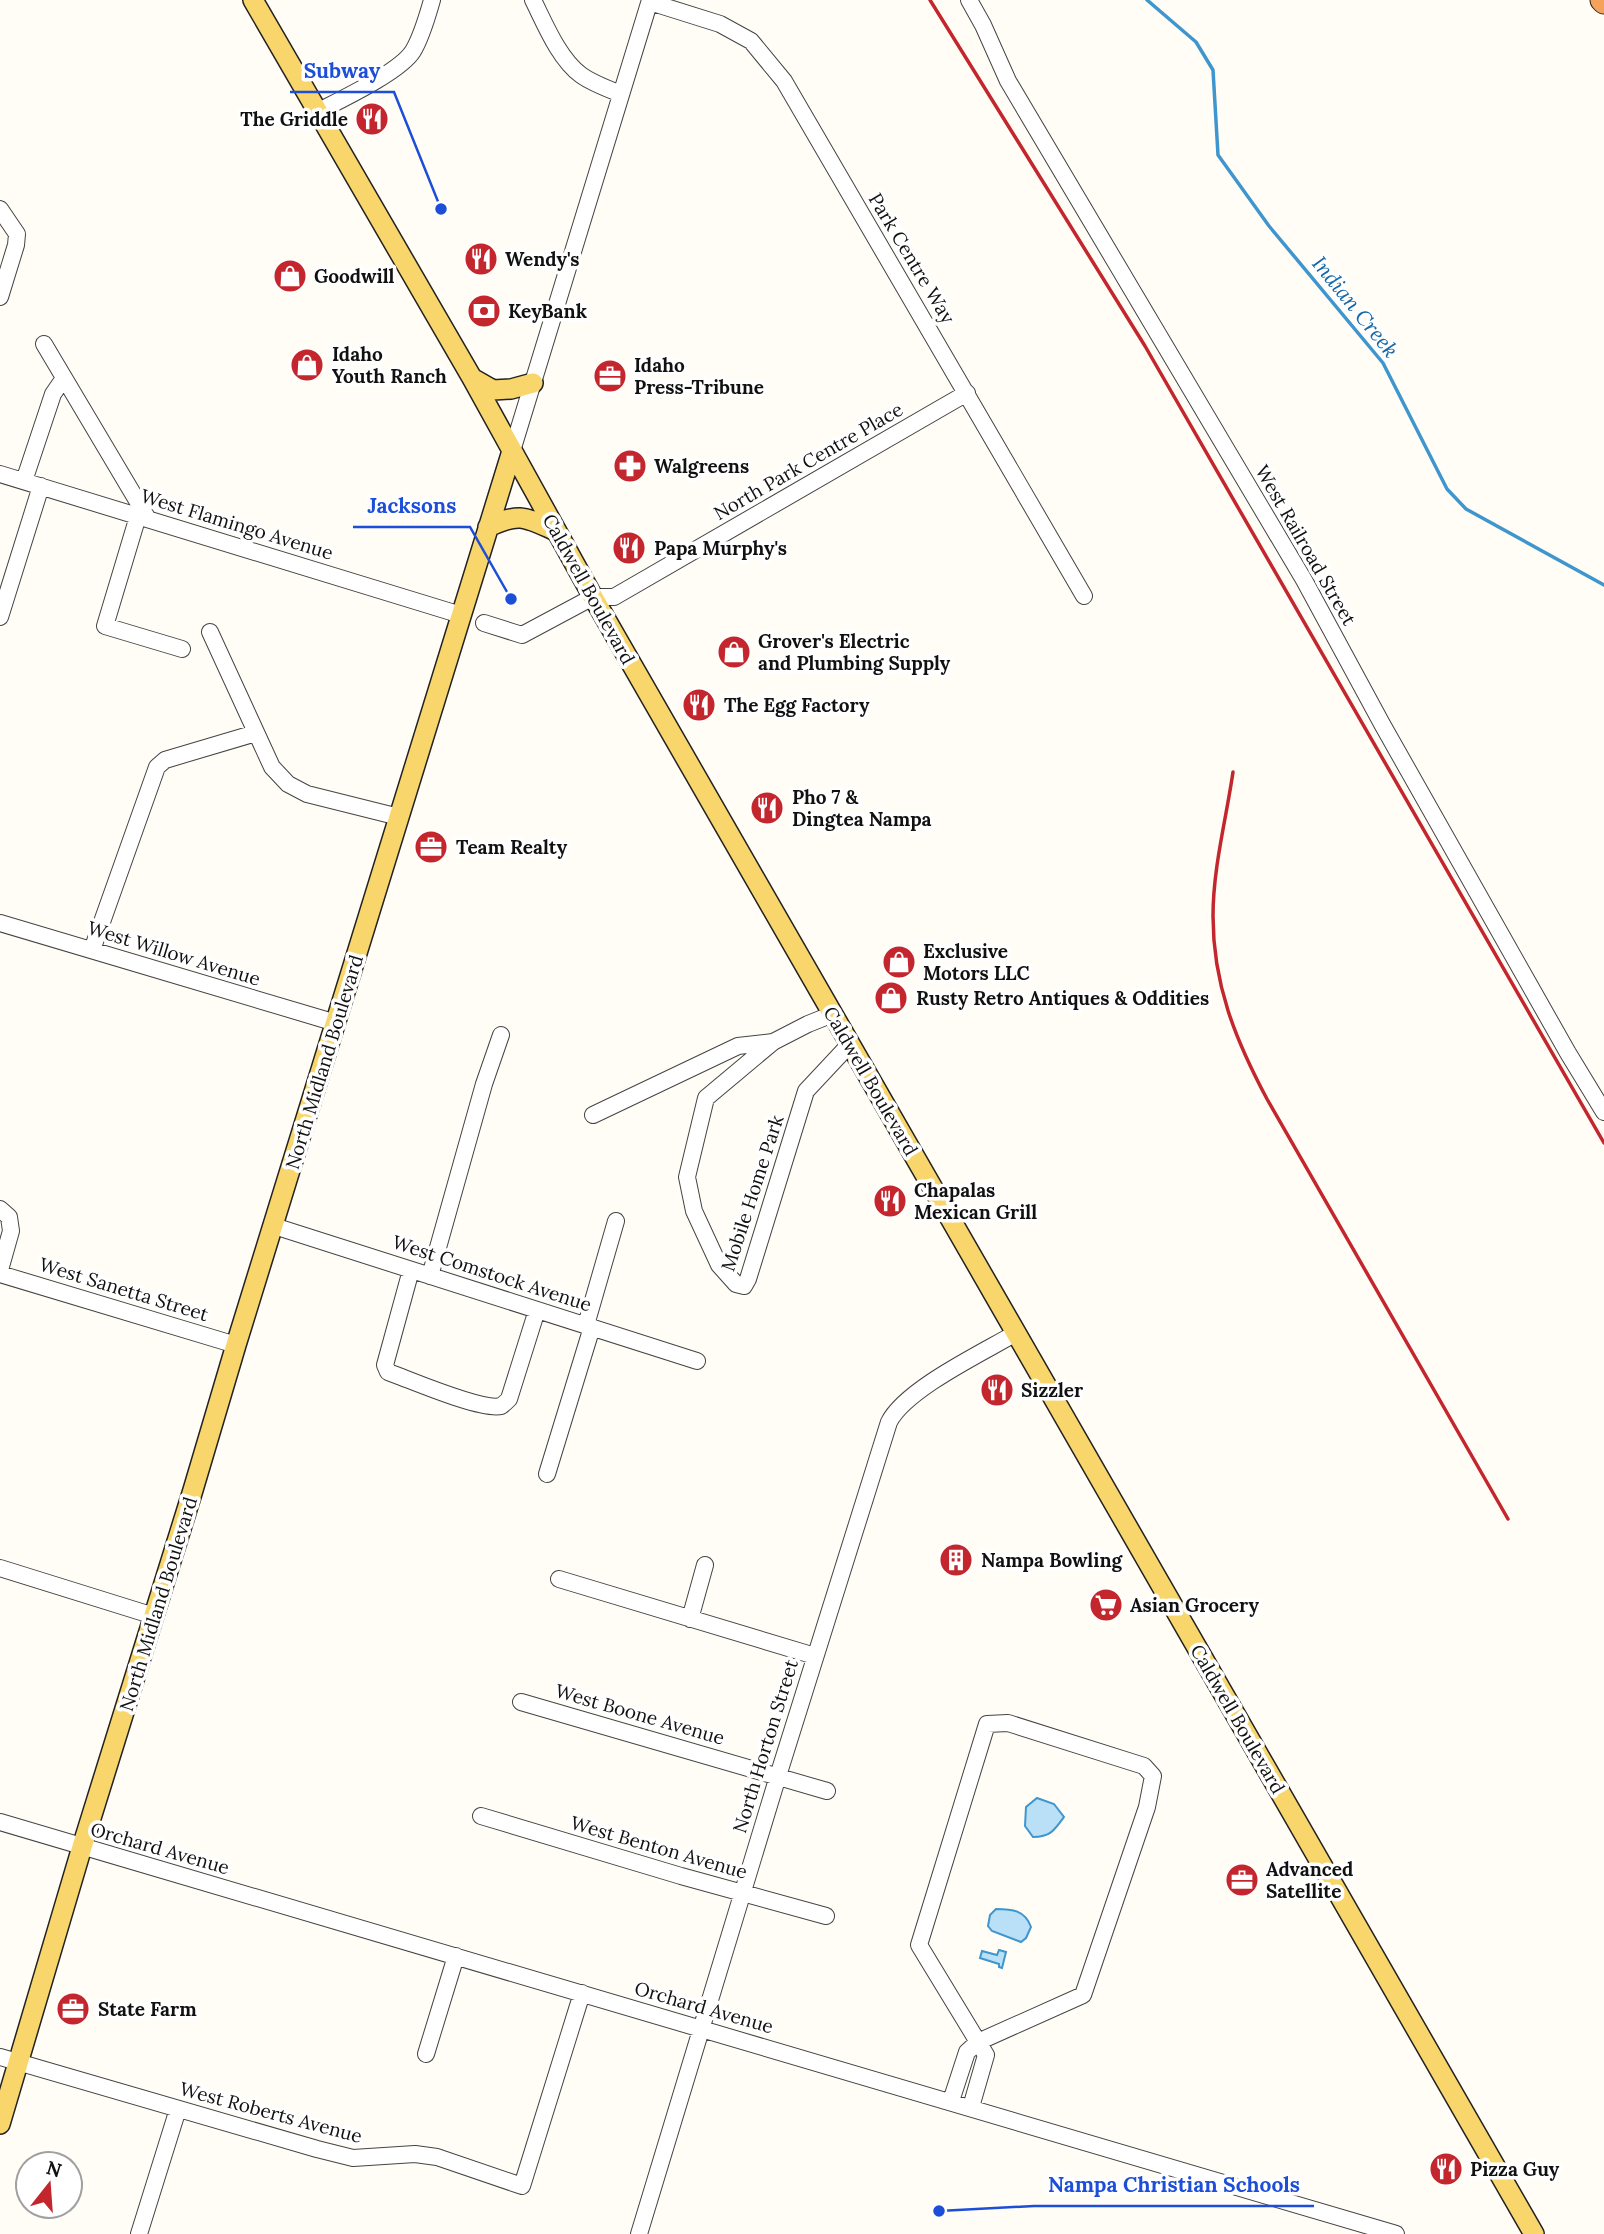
<svg xmlns="http://www.w3.org/2000/svg" width="1604" height="2234" viewBox="0 0 1604 2234" font-family="Lora,serif">
<style>
.water{fill:#b9e0f7;stroke:#3f96cf;stroke-width:2}
.lines{fill:none;stroke-linecap:round;stroke-linejoin:round}
.stream{stroke:#3f96cf;stroke-width:3.5}
.minor-casing{stroke:#444;stroke-width:18}
.major-casing{stroke:#222;stroke-width:22}
.highway-casing{stroke:#222;stroke-width:25}
.minor{stroke:#fff;stroke-width:16}
.major{stroke:#f9d66b;stroke-width:19}
.highway{stroke:#f5a25d;stroke-width:23}
.rail{stroke:#c4262e;stroke-width:3.5}
.labels{text-anchor:middle;stroke-width:7;stroke-linejoin:round;paint-order:stroke}
.poi-label{font-size:19px;font-weight:bold;fill:#111;stroke:#fff;text-anchor:start}
.street-label{font-size:19px;fill:#111;stroke:#fff}
.water-label{font-size:21px;font-style:italic;fill:#1768a6;stroke:#fff}
.leader{fill:none;stroke:#1d4ed8;stroke-width:2.5}
.callout-dot{fill:#1d4ed8;stroke:#fff;stroke-width:2.5}
.callout-label{font-size:21px;text-anchor:middle;font-weight:bold;fill:#1d4ed8;stroke:#fff;stroke-width:7;stroke-linejoin:round;paint-order:stroke}
</style>
<rect width="100%" height="100%" fill="#fffdf5"/>
<!-- water -->
<path class="water" d="M1037,1798L1054,1804L1064,1817C1054,1831 1050,1837 1033,1837L1025,1826L1026,1807Z
M996,1909C1012,1909 1025,1910 1031,1927L1026,1938L1021,1942L992,1931L988,1926L990,1915Z
M999,1950L1006,1952L1002,1968L999,1967V1964L980,1958L982,1951L997,1955Z"/>
<g class="lines">
<!-- stream -->
<path class="stream" d="M1147,0L1196,42L1213,70L1218,155L1269,226L1383,363L1447,489L1466,509L1604,585"/>
<defs>
<path id="minor" d="M533,0C545,24 559,59 581,75C592,83 608,89 621,94
M969,0L983,25L1008,81L1304,580L1382,724L1568,1053L1604,1112
M650,2L720,24L751,41L784,81L1084,596
M317,112C340,100 400,72 413,51C422,36 427,17 432,0
M0,209L17,234L16,245L0,297
M44,344L148,519
M512,451L650,0
M0,474L461,615
M24,481L53,394L64,378
M138,516L105,626L182,649
M0,617L41,486
M484,623L522,635L593,597H614L967,393
M210,632L272,767L288,784L307,794L399,817
M0,923L336,1023
M92,950L157,767L165,760L256,733
M773,1042L706,1098L687,1177L694,1211L719,1265L736,1284L744,1286L748,1279L806,1091L850,1044
M593,1115L738,1046L773,1042L808,1024L833,1014
M0,1209L9,1217L11,1231L0,1270
M274,1226L697,1361
M411,1270L385,1365L388,1372L396,1375C415,1382 483,1411 501,1406C504,1404 506,1402 509,1399L537,1310
M0,1274L236,1345
M430,1276L484,1084L501,1035
M586,1325L616,1221
M547,1474L592,1327
M0,1568L154,1616
M559,1579L815,1656
M690,1619L705,1565
M521,1702L827,1791
M1008,1723L1144,1766L1153,1776L1147,1807L1083,1995L978,2042L919,1945L987,1724Z
M481,1816L681,1876L826,1916
M0,1822L1396,2234
M426,2054L456,1956
M0,2057L317,2149L353,2158L415,2154L437,2157L522,2186L582,1993
M951,2101L967,2052L978,2042L986,2055L971,2107
M139,2234L178,2109
M639,2234L778,1776L889,1422C906,1389 982,1353 1016,1333"/>
<path id="major" d="M253,0L472,378L593,597L1534,2234
M472,378L493,390L511,389L533,383
M488,527C520,512 525,517 556,531
M0,2124L82,1847L193,1490L236,1345L512,451"/>
<path id="highway" d="M1602,0L1604,2"/>
</defs>
<!-- minor casing -->
<use href="#minor" class="minor-casing"/>
<!-- major casing -->
<use href="#major" class="major-casing"/>
<!-- highway casing -->
<use href="#highway" class="highway-casing"/>
<!-- minor -->
<use href="#minor" class="minor"/>
<!-- major -->
<use href="#major" class="major"/>
<!-- highway -->
<use href="#highway" class="highway"/>
<!-- rail -->
<path class="rail" d="M930,0L1145,346L1604,1143
M1233,772C1226,820 1213,868 1213,916C1213,984 1235,1039 1267,1099L1508,1519"/>
</g>
<!-- icons -->
<defs>
<symbol id="restaurant-disc" viewBox="-11 -11 22 22"><circle r="9.5" fill="#c4262e" stroke="#fff"/><path d="M-5-6h1v4h1v-4h1v4h1v-4h1v5L-1.5 .5V6h-2V.5L-5-1ZM5-6V6H3V1.5H1.5Q1.5-4 5-6Z" fill="#fff"/></symbol>
<symbol id="shop-disc" viewBox="-11 -11 22 22"><circle r="9.5" fill="#c4262e" stroke="#fff"/><path d="M-5-2.5h2.3a2.7 3.5 0 0 1 5.4 0H5L5.5 6h-11ZM-1.5-2.5h3a1.5 2.3 0 0 0-3 0Z" fill="#fff"/></symbol>
<symbol id="bank-disc" viewBox="-11 -11 22 22"><circle r="9.5" fill="#c4262e" stroke="#fff"/><path d="M-6-4H6V4H-6ZM0-2.3a2.3 2.3 0 1 0 0 4.6a2.3 2.3 0 1 0 0-4.6Z" fill="#fff"/></symbol>
<symbol id="office-disc" viewBox="-11 -11 22 22"><circle r="9.5" fill="#c4262e" stroke="#fff"/><path d="M-6-3h4V-5.5h4V-3h4V5H-6ZM-1-4.5V-3h2v-1.5ZM-6 0V1H6V0Z" fill="#fff"/></symbol>
<symbol id="pharmacy-disc" viewBox="-11 -11 22 22"><circle r="9.5" fill="#c4262e" stroke="#fff"/><path d="M-2-6h4v4h4v4h-4v4h-4v-4h-4v-4h4Z" fill="#fff"/></symbol>
<symbol id="building-disc" viewBox="-11 -11 22 22"><circle r="9.5" fill="#c4262e" stroke="#fff"/><path d="M-4-6H4V6H1V3H-1V6H-4ZM-2.5-4.3h1.7v1.8h-1.7ZM.8-4.3h1.7v1.8H.8ZM-2.5-1h1.7V.8h-1.7ZM.8-1h1.7V.8H.8Z" fill="#fff"/></symbol>
<symbol id="supermarket-disc" viewBox="-11 -11 22 22"><circle r="9.5" fill="#c4262e" stroke="#fff"/><path d="M-6-5.5h2.5l.6 2H6L4.5 2H-2.5L-4.4-4H-6ZM-1.5 3.2a1.3 1.3 0 1 0 .1 0ZM3 3.2a1.3 1.3 0 1 0 .1 0Z" fill="#fff"/></symbol>
</defs>
<g fill-rule="evenodd">
<use href="#restaurant-disc" x="353" y="100" width="38" height="38"/>
<use href="#restaurant-disc" x="462" y="240" width="38" height="38"/>
<use href="#shop-disc" x="271" y="257" width="38" height="38"/>
<use href="#bank-disc" x="465" y="292" width="38" height="38"/>
<use href="#shop-disc" x="288" y="346" width="38" height="38"/>
<use href="#office-disc" x="591" y="357" width="38" height="38"/>
<use href="#pharmacy-disc" x="611" y="447" width="38" height="38"/>
<use href="#restaurant-disc" x="610" y="529" width="38" height="38"/>
<use href="#shop-disc" x="715" y="633" width="38" height="38"/>
<use href="#restaurant-disc" x="680" y="686" width="38" height="38"/>
<use href="#restaurant-disc" x="748" y="789" width="38" height="38"/>
<use href="#office-disc" x="412" y="828" width="38" height="38"/>
<use href="#shop-disc" x="880" y="943" width="38" height="38"/>
<use href="#shop-disc" x="872" y="979" width="38" height="38"/>
<use href="#restaurant-disc" x="871" y="1182" width="38" height="38"/>
<use href="#restaurant-disc" x="978" y="1371" width="38" height="38"/>
<use href="#building-disc" x="937" y="1541" width="38" height="38"/>
<use href="#supermarket-disc" x="1087" y="1586" width="38" height="38"/>
<use href="#office-disc" x="1223" y="1861" width="38" height="38"/>
<use href="#office-disc" x="54" y="1990" width="38" height="38"/>
<use href="#restaurant-disc" x="1427" y="2150" width="38" height="38"/>
</g>
<g class="labels">
<!-- poi labels -->
<g class="poi-label">
<text x="348" y="126" text-anchor="end">The Griddle</text>
<text x="505" y="266">Wendy's</text>
<text x="314" y="283">Goodwill</text>
<text x="508" y="318">KeyBank</text>
<text x="332" y="361">Idaho<tspan x="332" dy="22">Youth Ranch</tspan></text>
<text x="634" y="372">Idaho<tspan x="634" dy="22">Press-Tribune</tspan></text>
<text x="654" y="473">Walgreens</text>
<text x="654" y="555">Papa Murphy's</text>
<text x="758" y="648">Grover's Electric<tspan x="758" dy="22">and Plumbing Supply</tspan></text>
<text x="724" y="712">The Egg Factory</text>
<text x="792" y="804">Pho 7 &amp;<tspan x="792" dy="22">Dingtea Nampa</tspan></text>
<text x="456" y="854">Team Realty</text>
<text x="923" y="958">Exclusive<tspan x="923" dy="22">Motors LLC</tspan></text>
<text x="916" y="1005">Rusty Retro Antiques &amp; Oddities</text>
<text x="914" y="1197">Chapalas<tspan x="914" dy="22">Mexican Grill</tspan></text>
<text x="1021" y="1397">Sizzler</text>
<text x="981" y="1567">Nampa Bowling</text>
<text x="1130" y="1612">Asian Grocery</text>
<text x="1266" y="1876">Advanced<tspan x="1266" dy="22">Satellite</tspan></text>
<text x="98" y="2016">State Farm</text>
<text x="1470" y="2176">Pizza Guy</text>
</g>
<!-- street labels -->
<g class="street-label">
<text transform="translate(912 258) rotate(59)" y="7">Park Centre Way</text>
<text transform="translate(808 461) rotate(-30)" y="7">North Park Centre Place</text>
<text transform="translate(237 524) rotate(17)" y="7">West Flamingo Avenue</text>
<text transform="translate(1306 545) rotate(60)" y="7">West Railroad Street</text>
<text transform="translate(589 589) rotate(61)" y="7">Caldwell Boulevard</text>
<text transform="translate(174 953) rotate(17)" y="7">West Willow Avenue</text>
<text transform="translate(324 1062) rotate(-73)" y="7">North Midland Boulevard</text>
<text transform="translate(871 1081) rotate(60)" y="7">Caldwell Boulevard</text>
<text transform="translate(752 1193) rotate(-72)" y="7">Mobile Home Park</text>
<text transform="translate(492 1273) rotate(18)" y="7">West Comstock Avenue</text>
<text transform="translate(124 1289) rotate(17)" y="7">West Sanetta Street</text>
<text transform="translate(158 1604) rotate(-73)" y="7">North Midland Boulevard</text>
<text transform="translate(640 1714) rotate(16)" y="7">West Boone Avenue</text>
<text transform="translate(1238 1719) rotate(60)" y="7">Caldwell Boulevard</text>
<text transform="translate(765 1746) rotate(-73)" y="7">North Horton Street</text>
<text transform="translate(659 1847) rotate(16)" y="7">West Benton Avenue</text>
<text transform="translate(160 1848) rotate(16)" y="7">Orchard Avenue</text>
<text transform="translate(704 2007) rotate(16)" y="7">Orchard Avenue</text>
<text transform="translate(271 2112) rotate(15)" y="7">West Roberts Avenue</text>
</g>
<!-- water labels -->
<g class="water-label">
<text transform="translate(1355 307) rotate(51)" y="7">Indian Creek</text>
</g>
</g>
<!-- callouts -->
<path class="leader" d="M441 209L394 92H290M511 599L470 527H353M939 2211L1034 2206H1314"/>
<g class="callout-dot">
<circle cx="441" cy="209" r="7"/>
<circle cx="511" cy="599" r="7"/>
<circle cx="939" cy="2211" r="7"/>
</g>
<g class="callout-label">
<text x="342" y="78">Subway</text>
<text x="412" y="513">Jacksons</text>
<text x="1174" y="2192">Nampa Christian Schools</text>
</g>
<!-- north arrow -->
<g transform="translate(49 2185) rotate(17)"><circle r="33" fill="#ffffff" stroke="#a0a0a0" stroke-width="2"/>
<path d="M0-5L12 26L0 18L-12 26Z" fill="#c4262e"/>
<text y="-10" font-size="19" font-weight="bold" text-anchor="middle" fill="#111111">N</text>
</g>
</svg>
